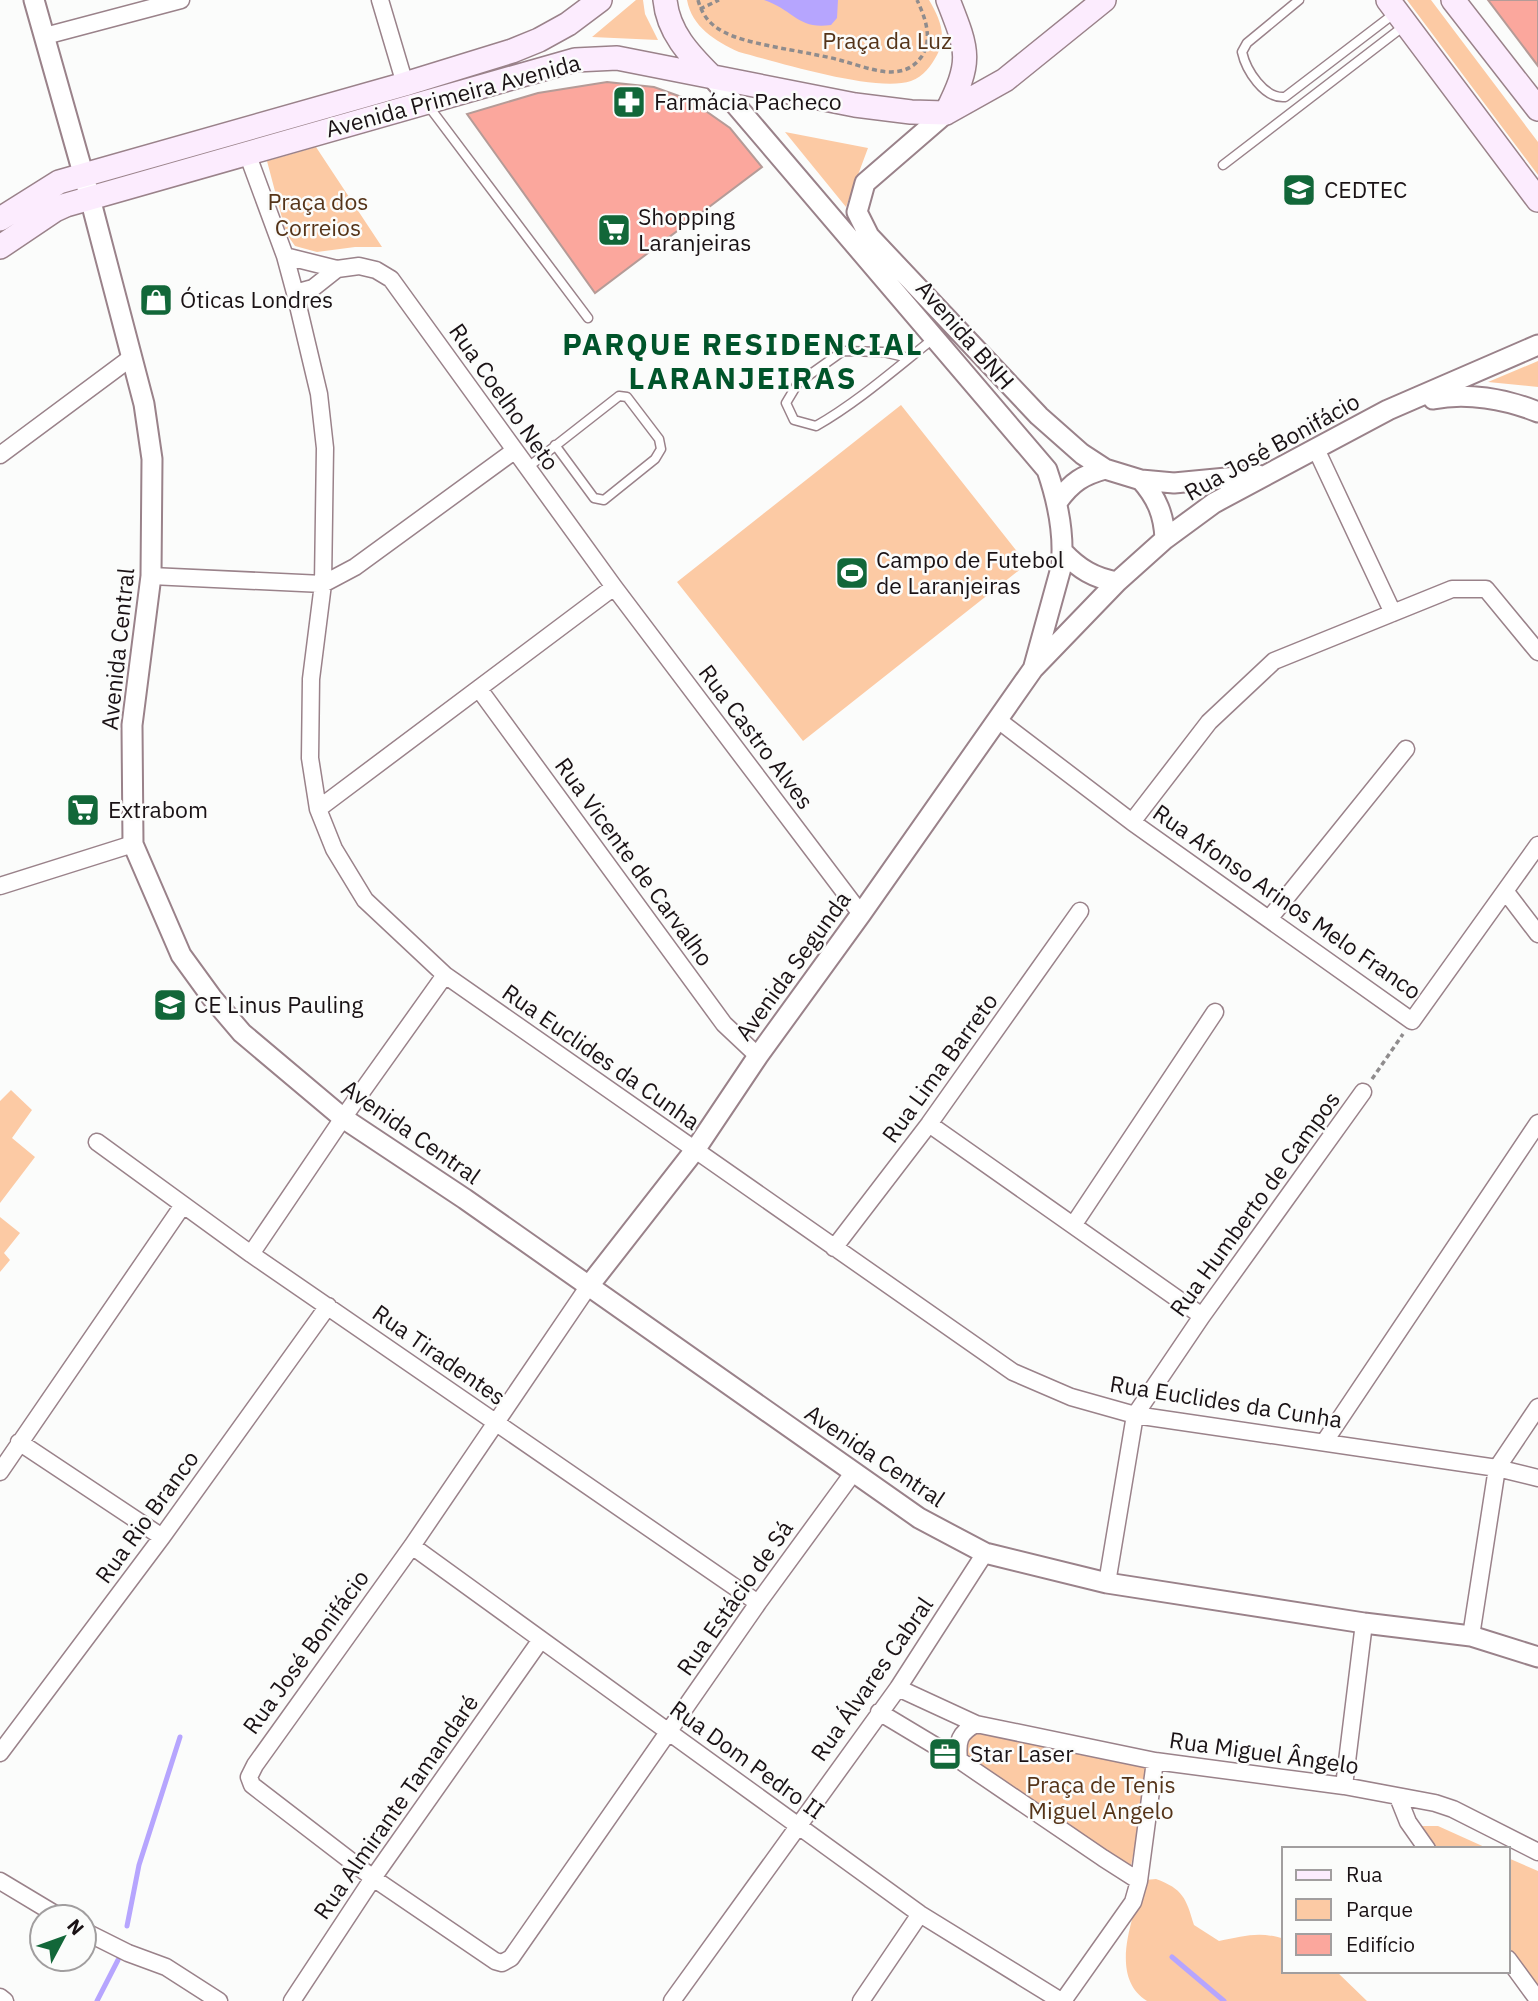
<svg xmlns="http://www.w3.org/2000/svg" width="1538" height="2001" viewBox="0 0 1538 2001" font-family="'IBM Plex Sans',sans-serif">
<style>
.green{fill:#fccaa4}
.water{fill:#b6a5fe}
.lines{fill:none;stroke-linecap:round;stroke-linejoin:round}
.stream{stroke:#b6a5fe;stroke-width:5}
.building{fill:#fba79d;stroke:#b59b97;stroke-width:2}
.service-casing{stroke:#9a828a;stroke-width:11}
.minor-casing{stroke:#9a828a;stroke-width:19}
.tertiary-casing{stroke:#9a828a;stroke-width:23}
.secondary-casing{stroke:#9a828a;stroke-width:26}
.path{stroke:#8f8c8d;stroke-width:3.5;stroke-dasharray:5 3.5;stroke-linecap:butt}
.service{stroke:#fff;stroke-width:8}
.minor{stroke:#fff;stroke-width:16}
.tertiary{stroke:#fff;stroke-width:19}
.secondary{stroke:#fcecfe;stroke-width:23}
.labels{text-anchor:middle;stroke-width:5;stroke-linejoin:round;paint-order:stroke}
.park-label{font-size:23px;fill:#553419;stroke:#fbfcfb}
.street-label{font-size:23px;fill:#1a1215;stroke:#fbfcfb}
.poi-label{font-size:23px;fill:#1a1215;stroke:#fbfcfb;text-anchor:start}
.district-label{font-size:30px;font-weight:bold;letter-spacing:2px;fill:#00542a;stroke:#fbfcfb}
</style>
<rect width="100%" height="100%" fill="#fbfcfb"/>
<!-- green -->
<path class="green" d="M636,0H643L645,14L658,40L592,37Z
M687,0H929C939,17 948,36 937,55C931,66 924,76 911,81C876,93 777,62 739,52C715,41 692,27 687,0Z
M1407,0H1431L1538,142V175Z
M785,132L868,148L846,207Z
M316,147L382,247H355L317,252L295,246L286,233L267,161Z
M1538,361V387L1488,382Z
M901,405L1027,564L803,741L677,582Z
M11,1090L32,1110L12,1138L35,1157L0,1203V1101Z
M0,1217L20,1233L4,1253L10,1260L0,1272Z
M978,1730L1150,1767L1131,1866L1103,1850L964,1758L965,1742Z
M1417,1826H1438L1489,1849H1434Z
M1508,1858L1538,1871V1992L1508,1951Z
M1156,1879C1183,1889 1186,1898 1194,1925L1219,1941C1244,1936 1260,1931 1284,1939V1971H1336L1367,2001H1147C1107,1976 1134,1914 1145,1880Z"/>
<!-- water -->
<path class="water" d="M764,0H838L837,18L831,25C798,30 794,10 764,0Z"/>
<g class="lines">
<!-- stream -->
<path class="stream" d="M127,1926L139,1865L180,1737
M1172,1957L1224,2001
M97,2001L118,1960"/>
</g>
<!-- building -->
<path class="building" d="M1488,0H1538V66Z
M607,82L654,87L690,100L730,128L762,167L595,293L467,114L538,93Z"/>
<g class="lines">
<defs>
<path id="service" d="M1299,0L1247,43L1242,52C1246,70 1264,99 1285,97L1395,13
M427,104L588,318
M1223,165L1404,26
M909,358L883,352L843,351L798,383L786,403L794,420L816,426C858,402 895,369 933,339
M527,468L619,396L627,397L659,439L661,449L655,459L604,500L594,498L555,445"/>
<path id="minor" d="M380,0L405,84
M45,36L181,0
M247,153L285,256L295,293L319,394L325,448L323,584L311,679L310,758L318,809L334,849L365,900L445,975L1013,1372L1071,1397L1135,1415L1497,1468L1538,1478
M285,256L337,269L359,266L376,270L391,279L614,587L861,914
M295,293L313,288L337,269
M1316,449L1393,613
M0,455L132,357
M151,576L323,584
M323,584L355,567L514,451
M479,689L724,1024L758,1056
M998,720L1132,822L1412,1021L1538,845
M318,809L614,587
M1132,822L1209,722L1274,661L1452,589H1486L1538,652
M0,886L133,844
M1506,892L1538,934
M1269,919L1406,749
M929,1124L1202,1316
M97,1142L251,1254L758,1603
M1074,1224L1215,1012
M834,1248L929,1124L1080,911
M251,1254L343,1118L445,975
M588,1287L412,1546L255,1765L249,1777L252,1785L373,1878L495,1961L502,1963L511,1958L758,1603L853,1473
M1325,1441L1538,1123
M19,1442L162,1537
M0,1472L183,1205
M412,1546L920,1914L1061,2001
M1107,1583L1135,1415L1202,1316L1363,1092
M1471,1636L1497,1468L1538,1407
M898,1688L976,1724L1155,1761L1344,1786L1435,1803L1453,1809L1538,1852
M879,1712L959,1760L1103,1858L1139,1881
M0,1753L162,1537L328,1306
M959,1760C957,1741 959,1733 976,1724
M1344,1786L1364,1623
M1398,1797L1408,1822L1427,1849
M0,1881L60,1917
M84,1931L128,1953L166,1967L219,2001
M1508,1959L1538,2000
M0,1997L5,2001
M292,2001L373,1878L540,1641
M672,2001L898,1688L985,1553
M861,2001L920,1914
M1063,2001L1133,1902L1139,1881L1155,1761"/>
<path id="tertiary" d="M34,0L90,198L144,404L152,459L151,576L132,725L133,844L181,955L213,999L242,1033L343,1118L465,1199L919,1518L985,1553L1107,1583L1364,1623L1471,1636L1538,1657
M711,76L1047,470C1058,502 1065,534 1061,568L1034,666
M946,113L865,183L857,212L869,236L1039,416L1082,454L1105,469L1141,480L1174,483L1258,475
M1433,399C1466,392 1506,399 1538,412
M1141,480C1157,498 1164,515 1165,539
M1058,501C1072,482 1083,475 1105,469
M1063,552C1079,569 1094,578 1117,582
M588,1287L695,1150L758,1056L861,914L1033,669L1117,582L1165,539L1214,503L1388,410L1538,345"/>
<path id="secondary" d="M665,0C668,32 689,54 711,76
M1388,0L1538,200
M1453,0L1538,109
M946,113L1005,80L1104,0
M946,113C972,61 969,53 948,0
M0,219L59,182L405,84L512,51L539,40L568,24L600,0
M0,247L55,210L66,205L575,60L617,58L855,105L911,112L946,113"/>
</defs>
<!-- service casing -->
<use href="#service" class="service-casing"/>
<!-- minor casing -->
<use href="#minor" class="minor-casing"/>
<!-- tertiary casing -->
<use href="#tertiary" class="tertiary-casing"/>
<!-- secondary casing -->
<use href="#secondary" class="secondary-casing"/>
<!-- path -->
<path class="path" d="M698,0C702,15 710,25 724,32C744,43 788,49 812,54C822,56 833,58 843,61C869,68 903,84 922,56C933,38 925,17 917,0
M700,9L719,0
M1372,1079L1403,1034"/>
<!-- service -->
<use href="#service" class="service"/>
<!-- minor -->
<use href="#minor" class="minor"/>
<!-- tertiary -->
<use href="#tertiary" class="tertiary"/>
<!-- secondary -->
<use href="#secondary" class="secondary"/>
</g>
<!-- icons -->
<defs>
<symbol id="pharmacy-square" viewBox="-11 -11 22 22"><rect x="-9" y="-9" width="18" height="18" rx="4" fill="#126739" stroke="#fbfcfb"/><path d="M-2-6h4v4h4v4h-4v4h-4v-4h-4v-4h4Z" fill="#fff"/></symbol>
<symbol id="university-square" viewBox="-11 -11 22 22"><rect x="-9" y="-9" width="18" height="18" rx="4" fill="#126739" stroke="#fbfcfb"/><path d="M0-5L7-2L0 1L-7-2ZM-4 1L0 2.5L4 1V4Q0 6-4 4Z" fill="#fff"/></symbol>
<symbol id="supermarket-square" viewBox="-11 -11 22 22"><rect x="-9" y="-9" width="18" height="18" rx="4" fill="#126739" stroke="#fbfcfb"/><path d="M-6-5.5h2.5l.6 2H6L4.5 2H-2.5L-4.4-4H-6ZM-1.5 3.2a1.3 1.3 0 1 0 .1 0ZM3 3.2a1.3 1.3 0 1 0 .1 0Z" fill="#fff"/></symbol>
<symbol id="shop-square" viewBox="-11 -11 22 22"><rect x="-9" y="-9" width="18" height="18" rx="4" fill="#126739" stroke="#fbfcfb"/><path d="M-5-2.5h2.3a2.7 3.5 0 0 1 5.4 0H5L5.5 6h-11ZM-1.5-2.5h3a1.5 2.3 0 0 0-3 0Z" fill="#fff"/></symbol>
<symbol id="stadium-square" viewBox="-11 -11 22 22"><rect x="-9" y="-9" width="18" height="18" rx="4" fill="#126739" stroke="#fbfcfb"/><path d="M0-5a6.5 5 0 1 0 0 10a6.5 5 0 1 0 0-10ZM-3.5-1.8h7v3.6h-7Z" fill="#fff"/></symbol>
<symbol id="school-square" viewBox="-11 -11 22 22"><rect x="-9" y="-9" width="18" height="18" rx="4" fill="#126739" stroke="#fbfcfb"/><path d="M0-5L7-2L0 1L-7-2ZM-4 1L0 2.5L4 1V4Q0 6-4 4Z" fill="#fff"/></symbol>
<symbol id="office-square" viewBox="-11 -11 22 22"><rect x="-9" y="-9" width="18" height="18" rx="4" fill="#126739" stroke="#fbfcfb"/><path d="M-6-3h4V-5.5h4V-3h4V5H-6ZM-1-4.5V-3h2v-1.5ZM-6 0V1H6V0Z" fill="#fff"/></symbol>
</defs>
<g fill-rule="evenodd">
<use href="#pharmacy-square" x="610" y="83" width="38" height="38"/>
<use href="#university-square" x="1280" y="171" width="38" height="38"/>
<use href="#supermarket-square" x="595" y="211" width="38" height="38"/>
<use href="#shop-square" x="137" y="281" width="38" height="38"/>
<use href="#stadium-square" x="833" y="554" width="38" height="38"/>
<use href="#supermarket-square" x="64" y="791" width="38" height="38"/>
<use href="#school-square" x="151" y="986" width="38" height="38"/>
<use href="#office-square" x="926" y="1735" width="38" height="38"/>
</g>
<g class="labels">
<!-- park labels -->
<g class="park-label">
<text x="887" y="49">Praça da Luz</text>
<text x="318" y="210">Praça dos<tspan x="318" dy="26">Correios</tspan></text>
<text x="1101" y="1793">Praça de Tenis<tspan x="1101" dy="26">Miguel Angelo</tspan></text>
</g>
<!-- street labels -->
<g class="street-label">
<text transform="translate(453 96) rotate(-15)" y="8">Avenida Primeira Avenida</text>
<text transform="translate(965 335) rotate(49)" y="8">Avenida BNH</text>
<text transform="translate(504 397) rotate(55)" y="8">Rua Coelho Neto</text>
<text transform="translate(1272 447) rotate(-29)" y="8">Rua José Bonifácio</text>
<text transform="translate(118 649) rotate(-84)" y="8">Avenida Central</text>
<text transform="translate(756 737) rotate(53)" y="8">Rua Castro Alves</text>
<text transform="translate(634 862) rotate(54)" y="8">Rua Vicente de Carvalho</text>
<text transform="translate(1287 902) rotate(35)" y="8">Rua Afonso Arinos Melo Franco</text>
<text transform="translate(793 966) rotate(-54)" y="8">Avenida Segunda</text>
<text transform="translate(601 1057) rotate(35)" y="8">Rua Euclides da Cunha</text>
<text transform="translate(940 1068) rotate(-54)" y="8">Rua Lima Barreto</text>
<text transform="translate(411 1132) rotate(35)" y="8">Avenida Central</text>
<text transform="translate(1255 1204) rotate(-54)" y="8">Rua Humberto de Campos</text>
<text transform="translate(439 1355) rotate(35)" y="8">Rua Tiradentes</text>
<text transform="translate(1226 1402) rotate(9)" y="8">Rua Euclides da Cunha</text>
<text transform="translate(875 1456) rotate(34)" y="8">Avenida Central</text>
<text transform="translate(147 1517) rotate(-54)" y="8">Rua Rio Branco</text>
<text transform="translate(735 1598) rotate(-55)" y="8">Rua Estácio de Sá</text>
<text transform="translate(306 1652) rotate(-54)" y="8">Rua José Bonifácio</text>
<text transform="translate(872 1679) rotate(-55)" y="8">Rua Álvares Cabral</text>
<text transform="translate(1264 1753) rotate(8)" y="8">Rua Miguel Ângelo</text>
<text transform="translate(747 1760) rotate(36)" y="8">Rua Dom Pedro II</text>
<text transform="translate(396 1807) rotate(-55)" y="8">Rua Almirante Tamandaré</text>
</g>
<!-- poi labels -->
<g class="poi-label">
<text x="654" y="110">Farmácia Pacheco</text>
<text x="1324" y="198">CEDTEC</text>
<text x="638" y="225">Shopping<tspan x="638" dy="26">Laranjeiras</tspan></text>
<text x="180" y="308">Óticas Londres</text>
<text x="876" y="568">Campo de Futebol<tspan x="876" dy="26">de Laranjeiras</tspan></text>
<text x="108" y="818">Extrabom</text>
<text x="194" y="1013">CE Linus Pauling</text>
<text x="970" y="1762">Star Laser</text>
</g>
<!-- district labels -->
<g class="district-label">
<text x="743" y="355">PARQUE RESIDENCIAL<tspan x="743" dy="34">LARANJEIRAS</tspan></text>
</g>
</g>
<!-- legend -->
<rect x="1282" y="1847" width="228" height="126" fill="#fbfcfb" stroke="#a19e9f" stroke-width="2"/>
<rect x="1296" y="1870" width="35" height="10" fill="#fcecfe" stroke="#a19e9f" stroke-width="2"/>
<text x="1346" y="1882" font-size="21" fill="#1a1215">Rua</text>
<rect x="1296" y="1899" width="35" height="21" fill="#fccaa4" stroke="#a19e9f" stroke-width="2"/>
<text x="1346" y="1917" font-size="21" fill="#1a1215">Parque</text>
<rect x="1296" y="1934" width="35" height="21" fill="#fba79d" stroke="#a19e9f" stroke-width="2"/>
<text x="1346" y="1952" font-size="21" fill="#1a1215">Edifício</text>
<!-- north arrow -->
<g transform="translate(63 1938) rotate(49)"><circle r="33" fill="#fbfcfb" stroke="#a19e9f" stroke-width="2"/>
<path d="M0-5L12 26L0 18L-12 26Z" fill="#126739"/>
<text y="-10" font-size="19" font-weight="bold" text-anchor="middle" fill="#1a1215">N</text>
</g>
</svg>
